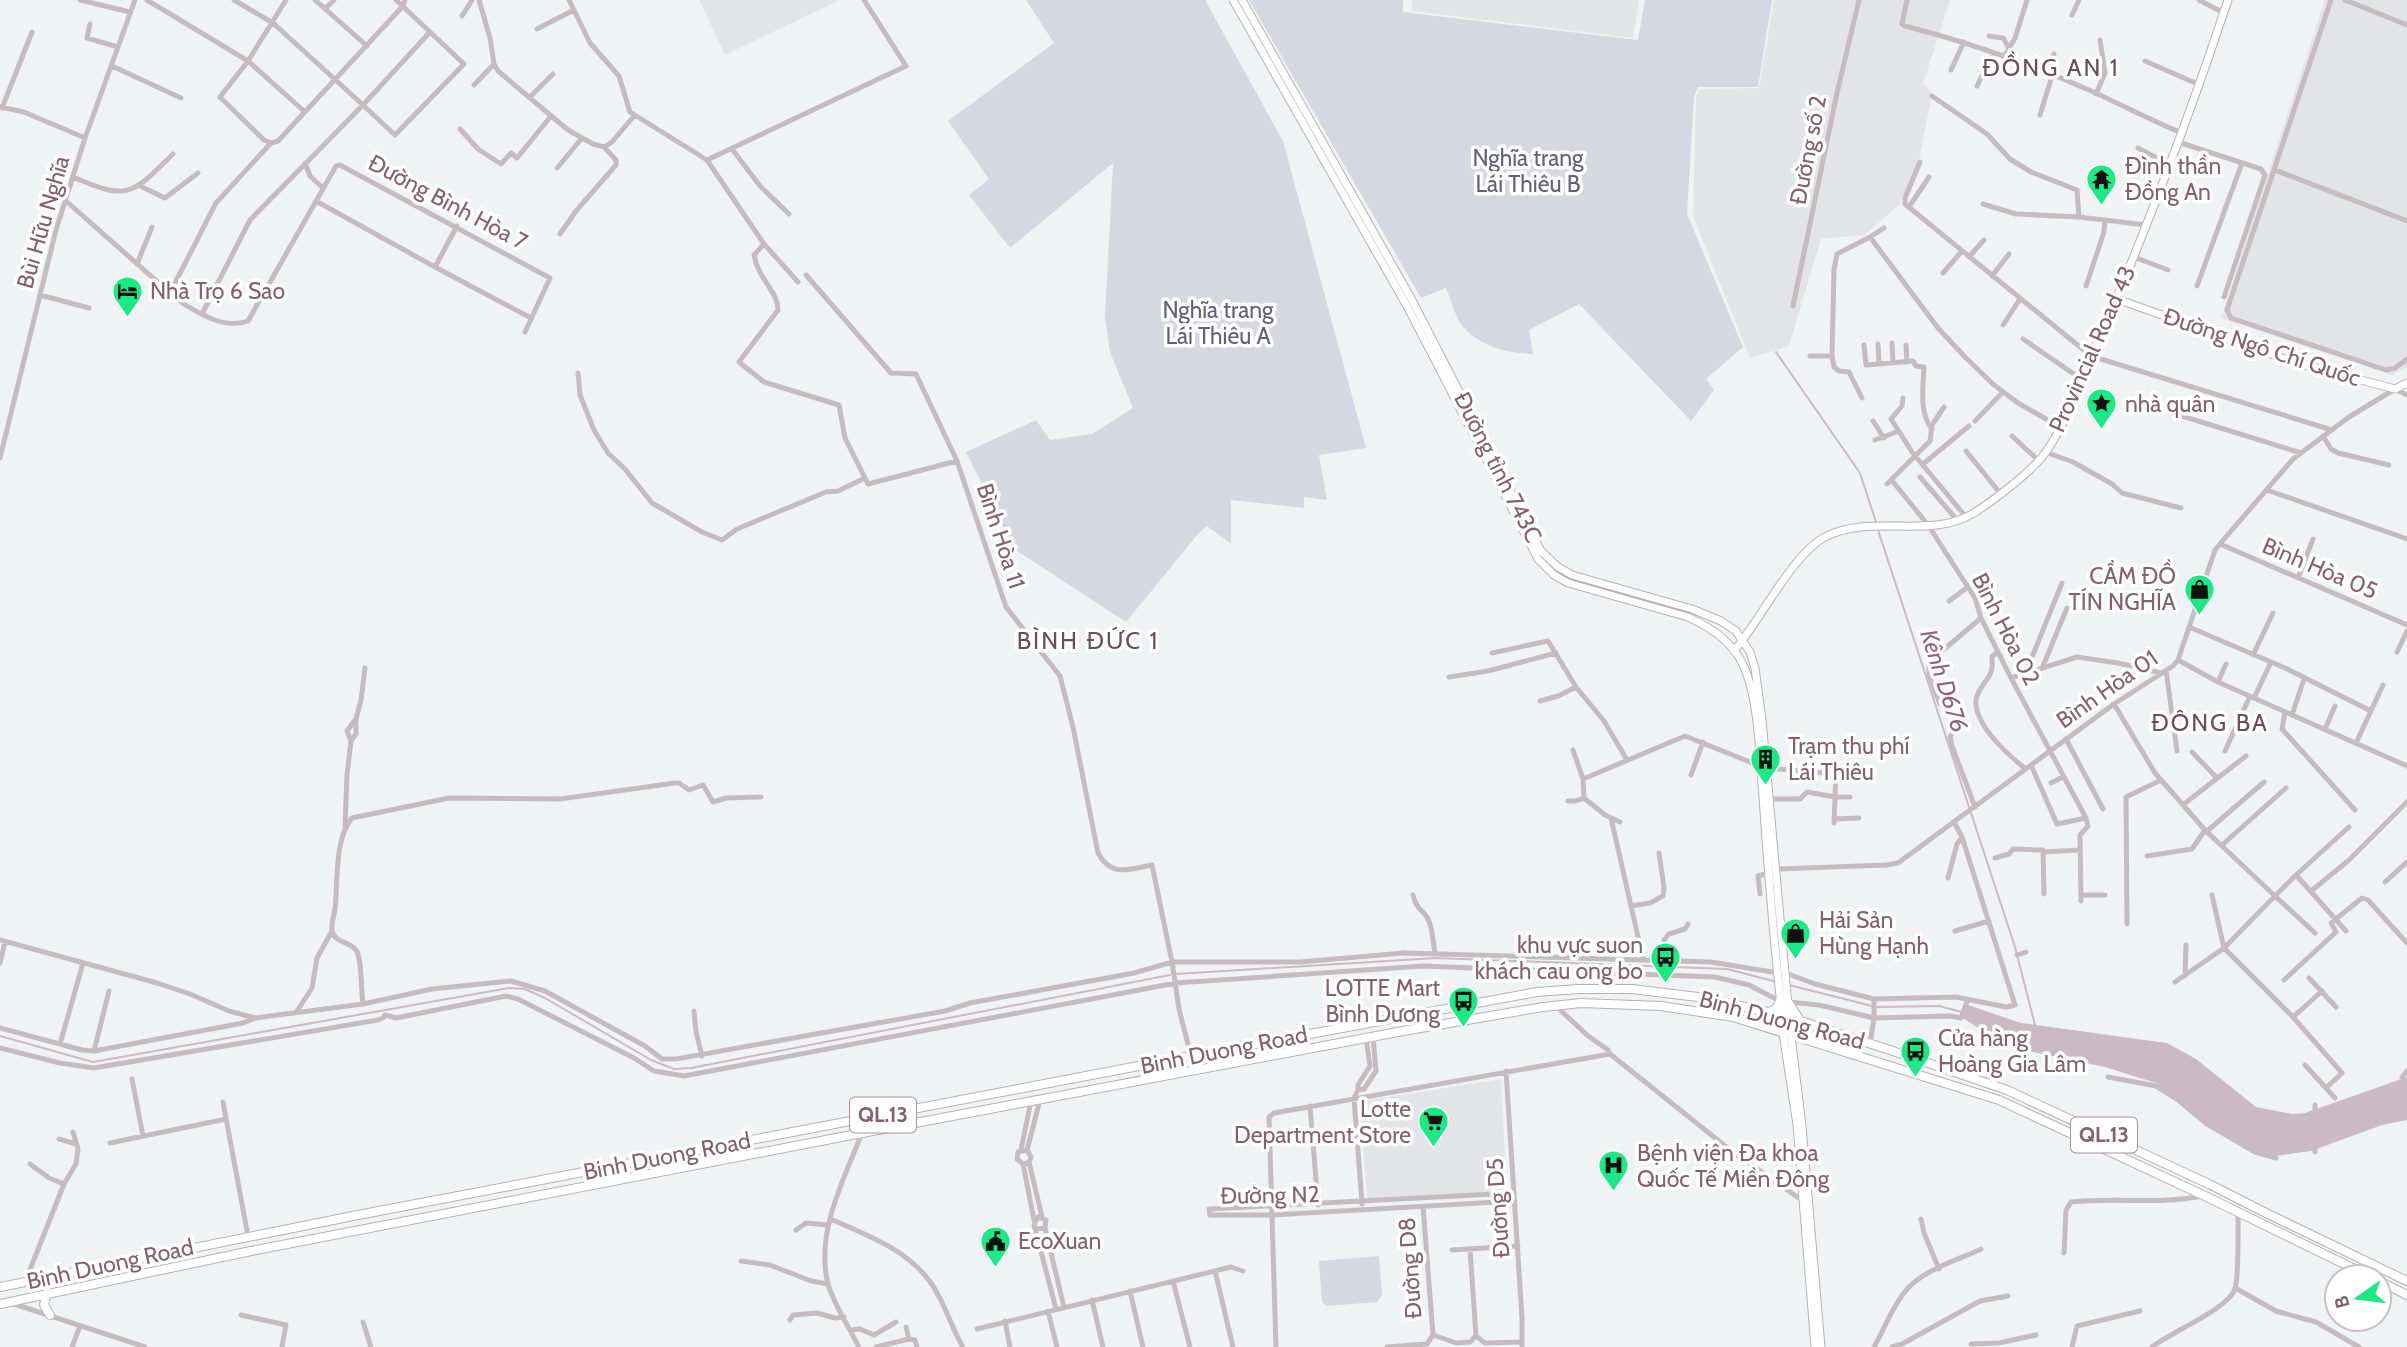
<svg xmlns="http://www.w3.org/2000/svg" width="2407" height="1347" viewBox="0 0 2407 1347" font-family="Cabin,sans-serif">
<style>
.built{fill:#e3e4e5}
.green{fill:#d6d7e0}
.water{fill:#cbbac2}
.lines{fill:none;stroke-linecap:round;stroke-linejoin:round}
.stream{stroke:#cbbac2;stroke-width:2}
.major-casing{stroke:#b9b0b2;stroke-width:9}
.highway-casing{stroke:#b7b0b2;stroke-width:10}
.minor{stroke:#c5bcbf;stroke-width:5}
.major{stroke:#fff;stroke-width:7}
.highway{stroke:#fff;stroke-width:8}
.labels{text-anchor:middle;stroke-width:7;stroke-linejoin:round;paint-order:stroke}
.shield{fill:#fff;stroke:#a89197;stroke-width:2}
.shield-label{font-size:21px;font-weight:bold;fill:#82626b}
.street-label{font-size:23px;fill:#82626b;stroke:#fff}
.park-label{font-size:23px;fill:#636179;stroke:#fff}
.poi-label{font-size:23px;fill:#82626b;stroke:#fff;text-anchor:start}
.neighbourhood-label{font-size:24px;letter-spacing:2px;fill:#675056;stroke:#fff}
.water-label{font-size:24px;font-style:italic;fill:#8e6678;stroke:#fff}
</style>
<rect width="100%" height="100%" fill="#f0f3f4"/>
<!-- built -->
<path class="built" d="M699,0H840L725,55Z
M1412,0H1639L1633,38L1412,11Z
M1774,0H1950L1923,84L1932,92L1919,161L1899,205L1865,235L1821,239L1789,346L1750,358L1693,216L1696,95L1700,89L1759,88Z
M2325,0H2407V367L2392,375L2221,318Z
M1501,1079L1507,1193L1368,1202L1359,1104L1363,1101Z"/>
<!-- green -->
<path class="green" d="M1026,0H1205L1283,141L1366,448L1319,455L1327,500L1304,497V508L1231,500V544L1207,526L1198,534L1126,622L1014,549L966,452L1036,420L1050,440L1092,434L1133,408L1110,352L1105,317L1113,163L1010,248L969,195L989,179L948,121L1054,43Z
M1249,0H1403V12L1638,40L1645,0H1772L1758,87H1698L1694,97L1687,214L1743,347L1706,379L1714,390L1691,421L1579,304L1529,330L1533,354C1508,353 1484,348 1465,329C1456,320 1451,300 1446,288L1421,298Z
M1379,1256L1382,1295L1377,1302L1327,1306L1322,1302L1319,1261Z"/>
<!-- water -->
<path class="water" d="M1965,1004L2021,1023L2167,1043L2196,1059L2256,1107L2292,1114L2305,1113L2407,1077V1120L2382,1125L2311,1151L2275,1156L2256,1150L2207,1122L2178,1097L2156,1083L2105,1067L2009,1047L1961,1017Z"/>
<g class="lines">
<!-- stream -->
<path class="stream" d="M1776,352L1860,473L1877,525
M1878,530L1969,807
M1971,813L2015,947L2035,1025
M1176,974L1436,958L1727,969L1777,982
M1789,985L1872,1006
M1877,1007L1939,1006L1962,1012
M0,1036L93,1062L509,988L525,989L545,998L651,1060L674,1069L691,1068L1170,975"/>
<defs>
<path id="major" d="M1233,0L1408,308L1538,559L1554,575L1568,583L1688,617C1710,627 1733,642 1743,665C1759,698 1760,760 1763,797C1768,870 1774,943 1782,1015
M1242,0L1412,300L1541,551L1558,567L1572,575L1692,609L1721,621L1736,631L1750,652L1755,668L1762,720L1789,1017
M2117,299L2293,362L2395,389L2407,383
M1734,651C1760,621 1794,551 1827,536C1870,514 1930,539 1972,514C1992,502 2028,474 2042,457C2065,428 2076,390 2091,357C2143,240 2188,121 2228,0
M1783,1033L1797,1125L1815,1347
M1791,1036L1802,1126L1821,1347"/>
<path id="highway" d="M1788,1002L1799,1019
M1769,1012L1776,1009L1780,1001
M2379,1281L2407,1295
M0,1287L358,1215L1191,1056L1537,992L1579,989H1632L1698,997L1782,1015L1893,1051L2007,1090L2211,1185L2264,1212L2407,1281
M47,1293L44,1305L50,1315
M0,1304L251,1251L862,1133L1403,1031L1543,1007L1581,1003L1661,1006L1733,1017L1999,1100L2205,1196L2371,1277"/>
</defs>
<!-- major casing -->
<use href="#major" class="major-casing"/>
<!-- highway casing -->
<use href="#highway" class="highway-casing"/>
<!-- minor -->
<path class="minor" d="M80,0L130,12
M147,0L248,61L305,112
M286,0L248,61L220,97L264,140L271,143L278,141L403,6L405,0
M315,0L367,46
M396,0L464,64L395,135L363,105L430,32
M479,0L490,38L494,64L498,71L568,130L593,144L604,147L612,142L634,116
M569,0L590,43L619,76L630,112L707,160L764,244L754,255C758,279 778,291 778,310L739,362L764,382L839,405L845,438L868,484L957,461
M1907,0L1902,24L1905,26C1968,42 2030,64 2089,90C2120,104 2150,120 2182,133
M2199,0L2224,13
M2331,0L2227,310L2231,318L2386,370L2395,368L2407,359
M2345,0L2407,25
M325,9L334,0
M2072,15L2079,0
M462,16L472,0
M90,24L87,38L118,47
M537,29L574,10
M1989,36L2003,38L2009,48
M2004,57L2015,38L2027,0
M2145,61L2200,85
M112,66L181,98
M1951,70L1964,42
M2044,73L2054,54
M474,85L494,64
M1977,86L1993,53
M2096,94L2105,73L2100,40
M1932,96L1987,134L2010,159L2031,172L2077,190L2079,217L2146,225
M530,97L553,74
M0,107L24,112L85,138
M2,108L32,32
M2040,115L2052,76
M460,129L478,149L501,164L511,153L517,158L551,116
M2178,142L2261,169L2265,175L2224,297
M2138,148L2170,165
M732,149L760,186L789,214
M707,160L906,66L864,0
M1920,162L1905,198V204L2091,356L2332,430
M305,163L310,176L323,188
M557,168L582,138
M2275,170L2407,221
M73,177C129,201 131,195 173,154
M138,185L165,198L198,173
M66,201L178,300C197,313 225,330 248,321L336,166L340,165L550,278L525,332
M316,201L435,267
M1983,204L2016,214L2079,217
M1909,207L1929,177
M457,226L435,267L531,318
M560,234L576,211L616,165V160L604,147
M1870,237L1884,228
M764,244L798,282
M1969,257L1984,240
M2134,257L2168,270
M137,264L152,227
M1943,273L1962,251
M806,275L891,373L916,374L957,461L1006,607L1060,676L1073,727L1098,853C1111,878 1130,869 1152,865L1172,962L1179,1009L1191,1056
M1992,276L2009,254
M175,283L216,203L271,143
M2086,286L2104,232L2105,220
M2197,286L2242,163
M40,295L89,308
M1793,306L1837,93L1859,0
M202,314L250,220L363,105L273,23L234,0
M2003,325L2020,299
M2023,339L2081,379
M1892,343L1893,363
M1878,344L1879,364
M1864,345L1866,365L1913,361L1916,366L1924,367C1923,387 1919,414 1932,429
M1906,345L1907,362
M1810,356H1832L1834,270L1837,254L1870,237L1938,328L1965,357L1994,385L2018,403L2060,427
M1832,356L1834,367L1839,371L1849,372L1862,398
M578,373L580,395L594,430L608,453L625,469L652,503L702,532L722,540L737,529L826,492L838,491L865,478
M1903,398L1902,406L1891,419L1912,452L1966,517
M2169,412L2301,453
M1873,421L1884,438
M1975,421L2003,392
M2012,436L2038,460
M2323,436L2331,449L2338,453L2389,465
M1875,440L1899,431
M1966,451L2000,493
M2045,452L2073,462L2112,484L2122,493L2181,508
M0,458L56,230L85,138L135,0
M1923,464L1969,426
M1920,477L1957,520
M1894,483L1928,525L1975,598L1981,618L2011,678L2086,818
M1887,484L1930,441L1932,425L1944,407
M2267,490L2407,539
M2220,544L2407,625
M2298,578L2313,539
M1949,601L1968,587
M2189,627L2285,668L2371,711
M1998,652L1992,656C1992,660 1993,668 1991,672C1988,681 1977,689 1976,700C1974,725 2009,756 2026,769
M2397,652L2407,631
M1492,653L1548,641L1576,687L1604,721L1627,760
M2253,655L2273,613
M2178,660L2218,682L2407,766
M2043,666L2067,608
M2166,670L2177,751
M2026,672L2062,583
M1449,677L1488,671L1556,653
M2011,678L2077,657L2118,663L2161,673
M2218,682L2226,664
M2254,698L2271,662
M1540,701L1558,696L1576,687
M1940,704L1929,676V662L1981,618
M2114,704L2155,773L2205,830L2275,896L2224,948L2175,982
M2285,712L2282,729L2355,810
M2292,715L2303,682
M2325,729L2335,706
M1953,731L1950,737L1952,746L1975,807
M2066,739L2103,809
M351,741L347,731L355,720
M2356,743L2383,685
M1573,750L1583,779L1584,798L1605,815L1620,822
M2225,751L2250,696
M2192,752L2217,778
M2031,765L2057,824L2086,818L2088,826L2080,835L2081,901
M1767,768L1824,773
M1691,775L1703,742
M1837,775L1865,774
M1583,779L1685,736L1760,766
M2051,783L2063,777
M1770,799H1800L1807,792L1835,797L1836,766
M1568,801H1576L1584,798
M2184,804L2246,756
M1611,818L1631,906
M1834,819L1859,818
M1834,823L1835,797H1850
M345,826L347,775L351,741L356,734V719L361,700L365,668
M2206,832L2264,782
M2222,845L2286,788
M2043,852L2080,850
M2147,856L2192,849L2205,830
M1995,858L2009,854L2013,849L2043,850L2044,894
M2351,858L2407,802
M1775,869L1886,865L1898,863L2114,704L2173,666L2178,660L2215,550L2225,538L2293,459L2349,417L2395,389L2407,395
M2296,875L2349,827
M1948,878L1957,844L1962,837
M2385,882L2407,862
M2311,891L2349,860
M1760,894L1758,876L1769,873
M1413,895C1417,911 1421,907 1428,919C1433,928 1433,943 1435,954
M2081,895H2105
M2212,895L2224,948L2293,1017L2342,1073L2326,1088
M2127,924L2126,797L2161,780
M1955,931L1989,921
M2315,933L2275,896L2296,875L2346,931
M0,940L157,983L190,994L229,1011L255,1018L363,1004L432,989L511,981L545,991L645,1046L662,1059H676L945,1011L970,1003L1134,973L1172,962H1300L1404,953L1711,962L1778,973
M2017,955L2026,952
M1643,959L1631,906L1650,903L1663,896L1664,888L1659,853
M1666,960L1664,940L1669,934L1685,929L1688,924
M0,963L5,942
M1786,973L1815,984L1874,999L1956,997L2006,1007L2015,1005L1962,837L1954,822
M2185,976L2186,945
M2309,978L2336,1007
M2284,980L2336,932L2331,923L2362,898L2368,900L2407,943
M1788,1002L1819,1005L1874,1018L1950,1016L1961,1018L1968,999
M363,1004C361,992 362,957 356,950C350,941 333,943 332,930C331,924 334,915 335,909C338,883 334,839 352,818L449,798L560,799L675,783H679L689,790L703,785L713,802L726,798L761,797
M1556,1006L1587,1035L1608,1050L1610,1054L1729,1149L1803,1201
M297,1011L312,988L317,958L332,931
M694,1011L696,1032L702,1056
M2293,1017L2322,991
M0,1028L82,1050L94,1051L243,1023L255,1018
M60,1044L83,963
M1870,1044L1874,1018V999
M0,1048L60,1063L94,1068L378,1020L383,1018L385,1015L396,1018L506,996L518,999L634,1058L654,1071L684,1076L1176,983L1423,966L1715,977L1749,985L1780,1001
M94,1051L109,991
M2305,1065L2335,1098
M1506,1071L1522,1318V1347
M2108,1077L2156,1086L2177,1099L2207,1124L2255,1152L2276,1158
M2402,1077L2407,1071
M132,1079L143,1136
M1358,1090L1364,1089L1376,1071L1373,1037
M223,1102L248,1236
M2315,1105V1109
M1310,1106L1318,1205
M59,1139L76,1144
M110,1143L226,1119
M1021,1150L1031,1101
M1027,1150L1040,1100
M2315,1152V1143
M1029,1162L1042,1217
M30,1164L49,1178L64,1184
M1023,1164L1029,1162L1031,1157L1027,1150L1018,1152L1017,1159L1023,1164L1034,1220
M1362,1204L1354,1098L1358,1090V1085L1370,1066L1366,1038
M1423,1206L1433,1335
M1209,1209L1210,1215H1272L1515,1201
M1209,1209L1514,1193
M831,1219C868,1236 907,1249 931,1283C945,1303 951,1327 963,1347
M1921,1219L1924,1233L1939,1269
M1045,1228L1064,1307
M1036,1229L1045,1228L1046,1220L1038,1217L1034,1225L1056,1309
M796,1230L806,1223L828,1225
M1470,1249L1476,1336
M1452,1250L1518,1246
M2064,1253L2066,1210L2071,1202C2115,1197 2159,1205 2202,1196
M741,1261L770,1265L811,1281L828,1284
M1215,1271L1233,1347
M1173,1281L1190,1347
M25,1282L64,1184L76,1164L78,1149L73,1132
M2235,1288L2276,1311L2316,1322L2359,1347
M1130,1291L1143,1347
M1092,1300L1103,1347
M11,1303L145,1347
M1048,1311L1057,1347
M241,1315L286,1325L282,1347
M790,1320L793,1315L817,1313L835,1318L844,1317
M1005,1321L1010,1347
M363,1322L371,1347
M906,1327L909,1339L915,1340L917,1347
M977,1329L1231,1267L1243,1271
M851,1330L860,1329L874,1335L896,1322
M1433,1335L1456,1343L1470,1342L1476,1336
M1476,1336L1485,1343L1522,1342
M1971,1344L1999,1343L2036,1335
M72,1347L80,1326
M859,1347C849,1327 834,1305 828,1284C815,1233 844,1179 862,1133
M876,1347L909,1339
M1276,1347L1269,1117L1274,1113L1610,1054
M1387,1347L1427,1344L1433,1335
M1874,1347C1884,1330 1891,1309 1904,1293C1921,1270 1956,1261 1981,1249
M1892,1347L1902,1344L1980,1301L2008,1296
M2072,1347L2077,1326L2140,1311
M2152,1347C2171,1332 2228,1309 2235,1289C2239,1276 2238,1229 2238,1213"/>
<!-- major -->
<use href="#major" class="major"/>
<!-- highway -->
<use href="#highway" class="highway"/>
</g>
<!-- icons -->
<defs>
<symbol id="temple-pin" viewBox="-11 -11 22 30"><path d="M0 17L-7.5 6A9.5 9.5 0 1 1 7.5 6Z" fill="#1aea85" stroke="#fff"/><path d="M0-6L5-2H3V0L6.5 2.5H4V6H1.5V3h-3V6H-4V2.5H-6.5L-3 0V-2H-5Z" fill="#111"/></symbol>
<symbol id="hotel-pin" viewBox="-11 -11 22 30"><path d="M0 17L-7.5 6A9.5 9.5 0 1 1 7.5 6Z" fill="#1aea85" stroke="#fff"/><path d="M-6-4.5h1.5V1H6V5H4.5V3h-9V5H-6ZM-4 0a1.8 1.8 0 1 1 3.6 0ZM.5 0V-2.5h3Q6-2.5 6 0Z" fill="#111"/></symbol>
<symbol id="sight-pin" viewBox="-11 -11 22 30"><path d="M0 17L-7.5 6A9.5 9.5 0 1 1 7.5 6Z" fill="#1aea85" stroke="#fff"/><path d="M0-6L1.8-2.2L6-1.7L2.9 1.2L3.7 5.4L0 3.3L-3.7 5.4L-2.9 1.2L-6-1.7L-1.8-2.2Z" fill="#111"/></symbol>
<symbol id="shop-pin" viewBox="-11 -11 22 30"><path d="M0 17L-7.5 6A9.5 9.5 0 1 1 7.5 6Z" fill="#1aea85" stroke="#fff"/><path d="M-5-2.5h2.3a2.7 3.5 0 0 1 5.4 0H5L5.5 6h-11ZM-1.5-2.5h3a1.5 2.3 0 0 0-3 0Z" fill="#111"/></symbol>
<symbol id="building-pin" viewBox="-11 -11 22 30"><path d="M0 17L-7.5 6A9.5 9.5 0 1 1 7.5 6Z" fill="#1aea85" stroke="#fff"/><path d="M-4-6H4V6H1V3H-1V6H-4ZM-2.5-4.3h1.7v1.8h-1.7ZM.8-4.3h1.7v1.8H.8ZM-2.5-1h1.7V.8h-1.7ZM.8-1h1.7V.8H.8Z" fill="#111"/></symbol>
<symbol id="bus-pin" viewBox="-11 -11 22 30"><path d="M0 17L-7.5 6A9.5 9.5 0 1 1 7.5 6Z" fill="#1aea85" stroke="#fff"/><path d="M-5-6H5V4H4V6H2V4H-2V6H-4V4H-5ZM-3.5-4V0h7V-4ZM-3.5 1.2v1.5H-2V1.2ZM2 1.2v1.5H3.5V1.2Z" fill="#111"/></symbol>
<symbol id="supermarket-pin" viewBox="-11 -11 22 30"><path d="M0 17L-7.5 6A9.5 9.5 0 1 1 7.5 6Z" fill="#1aea85" stroke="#fff"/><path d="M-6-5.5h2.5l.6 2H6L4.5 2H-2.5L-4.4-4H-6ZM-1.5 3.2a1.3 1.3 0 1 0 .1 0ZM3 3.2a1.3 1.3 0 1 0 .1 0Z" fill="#111"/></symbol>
<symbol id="hospital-pin" viewBox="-11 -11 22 30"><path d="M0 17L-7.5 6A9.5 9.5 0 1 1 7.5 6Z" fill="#1aea85" stroke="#fff"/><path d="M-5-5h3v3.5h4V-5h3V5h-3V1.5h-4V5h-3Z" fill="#111"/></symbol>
<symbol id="civic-pin" viewBox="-11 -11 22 30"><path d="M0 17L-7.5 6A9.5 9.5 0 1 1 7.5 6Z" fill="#1aea85" stroke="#fff"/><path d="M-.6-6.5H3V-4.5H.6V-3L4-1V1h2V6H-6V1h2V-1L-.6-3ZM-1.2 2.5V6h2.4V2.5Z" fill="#111"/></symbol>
</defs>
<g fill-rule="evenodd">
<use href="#temple-pin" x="2084" y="162" width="35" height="47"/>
<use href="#hotel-pin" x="110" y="274" width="35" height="47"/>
<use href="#sight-pin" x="2084" y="386" width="35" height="47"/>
<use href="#shop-pin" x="2182" y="572" width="35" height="47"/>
<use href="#building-pin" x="1748" y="742" width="35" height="47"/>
<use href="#shop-pin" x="1778" y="916" width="35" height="47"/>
<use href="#bus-pin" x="1648" y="940" width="35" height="47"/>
<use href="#bus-pin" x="1446" y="984" width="35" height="47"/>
<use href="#bus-pin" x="1898" y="1034" width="35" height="47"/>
<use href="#supermarket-pin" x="1416" y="1104" width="35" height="47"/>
<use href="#hospital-pin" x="1596" y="1148" width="35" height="47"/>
<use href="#civic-pin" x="978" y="1224" width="35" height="47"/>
</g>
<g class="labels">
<!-- shield labels -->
<g class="shield">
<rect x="850" y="1097.5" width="66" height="35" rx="5"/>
<rect x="2071" y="1117.5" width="66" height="35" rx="5"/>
</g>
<g class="shield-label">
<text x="883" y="1122">QL.13</text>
<text x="2104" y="1142">QL.13</text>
</g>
<!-- street labels -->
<g class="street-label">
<text transform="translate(1808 150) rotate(-79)" y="8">Đường số 2</text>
<text transform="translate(448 202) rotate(28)" y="8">Đường Bình Hòa 7</text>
<text transform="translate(43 222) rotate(-74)" y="8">Bùi Hữu Nghĩa</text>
<text transform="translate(2262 347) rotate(18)" y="8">Đường Ngô Chí Quốc</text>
<text transform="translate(2092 349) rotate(-66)" y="8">Provincial Road 43</text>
<text transform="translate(1498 467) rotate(63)" y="8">Đường tỉnh 743C</text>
<text transform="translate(1001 536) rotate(72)" y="8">Bình Hòa 11</text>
<text transform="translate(2320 568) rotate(23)" y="8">Bình Hòa 05</text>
<text transform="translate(2006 629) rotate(63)" y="8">Bình Hòa 02</text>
<text transform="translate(2107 689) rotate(-35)" y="8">Bình Hòa 01</text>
<text transform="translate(1782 1020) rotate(15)" y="8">Binh Duong Road</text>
<text transform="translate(1224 1050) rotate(-11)" y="8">Binh Duong Road</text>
<text transform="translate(667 1156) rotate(-11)" y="8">Binh Duong Road</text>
<text transform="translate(1270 1195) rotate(-1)" y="8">Đường N2</text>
<text transform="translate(1498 1208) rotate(-94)" y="8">Đường D5</text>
<text transform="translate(110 1264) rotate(-12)" y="8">Binh Duong Road</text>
<text transform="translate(1410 1268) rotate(-94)" y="8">Đường D8</text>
</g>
<!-- park labels -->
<g class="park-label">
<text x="1528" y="166">Nghĩa trang<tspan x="1528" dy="26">Lái Thiêu B</tspan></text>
<text x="1218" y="318">Nghĩa trang<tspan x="1218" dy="26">Lái Thiêu A</tspan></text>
</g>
<!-- poi labels -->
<g class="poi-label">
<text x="2125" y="174">Đình thần<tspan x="2125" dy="26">Đồng An</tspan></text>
<text x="150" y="299">Nhà Trọ 6 Sao</text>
<text x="2125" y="412">nhà quân</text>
<text x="2176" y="584" text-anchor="end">CẦM ĐỒ<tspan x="2176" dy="26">TÍN NGHĨA</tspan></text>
<text x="1788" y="754">Trạm thu phí<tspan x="1788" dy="26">Lái Thiêu</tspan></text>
<text x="1819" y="928">Hải Sản<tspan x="1819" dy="26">Hùng Hạnh</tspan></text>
<text x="1643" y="953" text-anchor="end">khu vực suon<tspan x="1643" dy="26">khách cau ong bo</tspan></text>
<text x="1440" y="996" text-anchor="end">LOTTE Mart<tspan x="1440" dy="26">Bình Dương</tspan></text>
<text x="1938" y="1046">Cửa hàng<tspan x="1938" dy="26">Hoàng Gia Lâm</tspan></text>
<text x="1411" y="1117" text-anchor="end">Lotte<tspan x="1411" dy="26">Department Store</tspan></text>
<text x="1637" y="1161">Bệnh viện Đa khoa<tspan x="1637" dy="26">Quốc Tế Miền Đông</tspan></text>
<text x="1018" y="1249">EcoXuan</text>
</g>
<!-- neighbourhood labels -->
<g class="neighbourhood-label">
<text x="2051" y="76">ĐỒNG AN 1</text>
<text x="1088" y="649">BÌNH ĐỨC 1</text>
<text x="2210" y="731">ĐÔNG BA</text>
</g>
<!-- water labels -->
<g class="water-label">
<text transform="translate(1944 681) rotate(72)" y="8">Kênh D676</text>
</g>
</g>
<!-- north arrow -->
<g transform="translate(2358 1298) rotate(256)"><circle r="33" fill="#ffffff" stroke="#cdc0c4" stroke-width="2"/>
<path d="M0-5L12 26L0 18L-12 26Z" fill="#1aea85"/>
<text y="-10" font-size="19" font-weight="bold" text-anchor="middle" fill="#82626b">B</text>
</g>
</svg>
